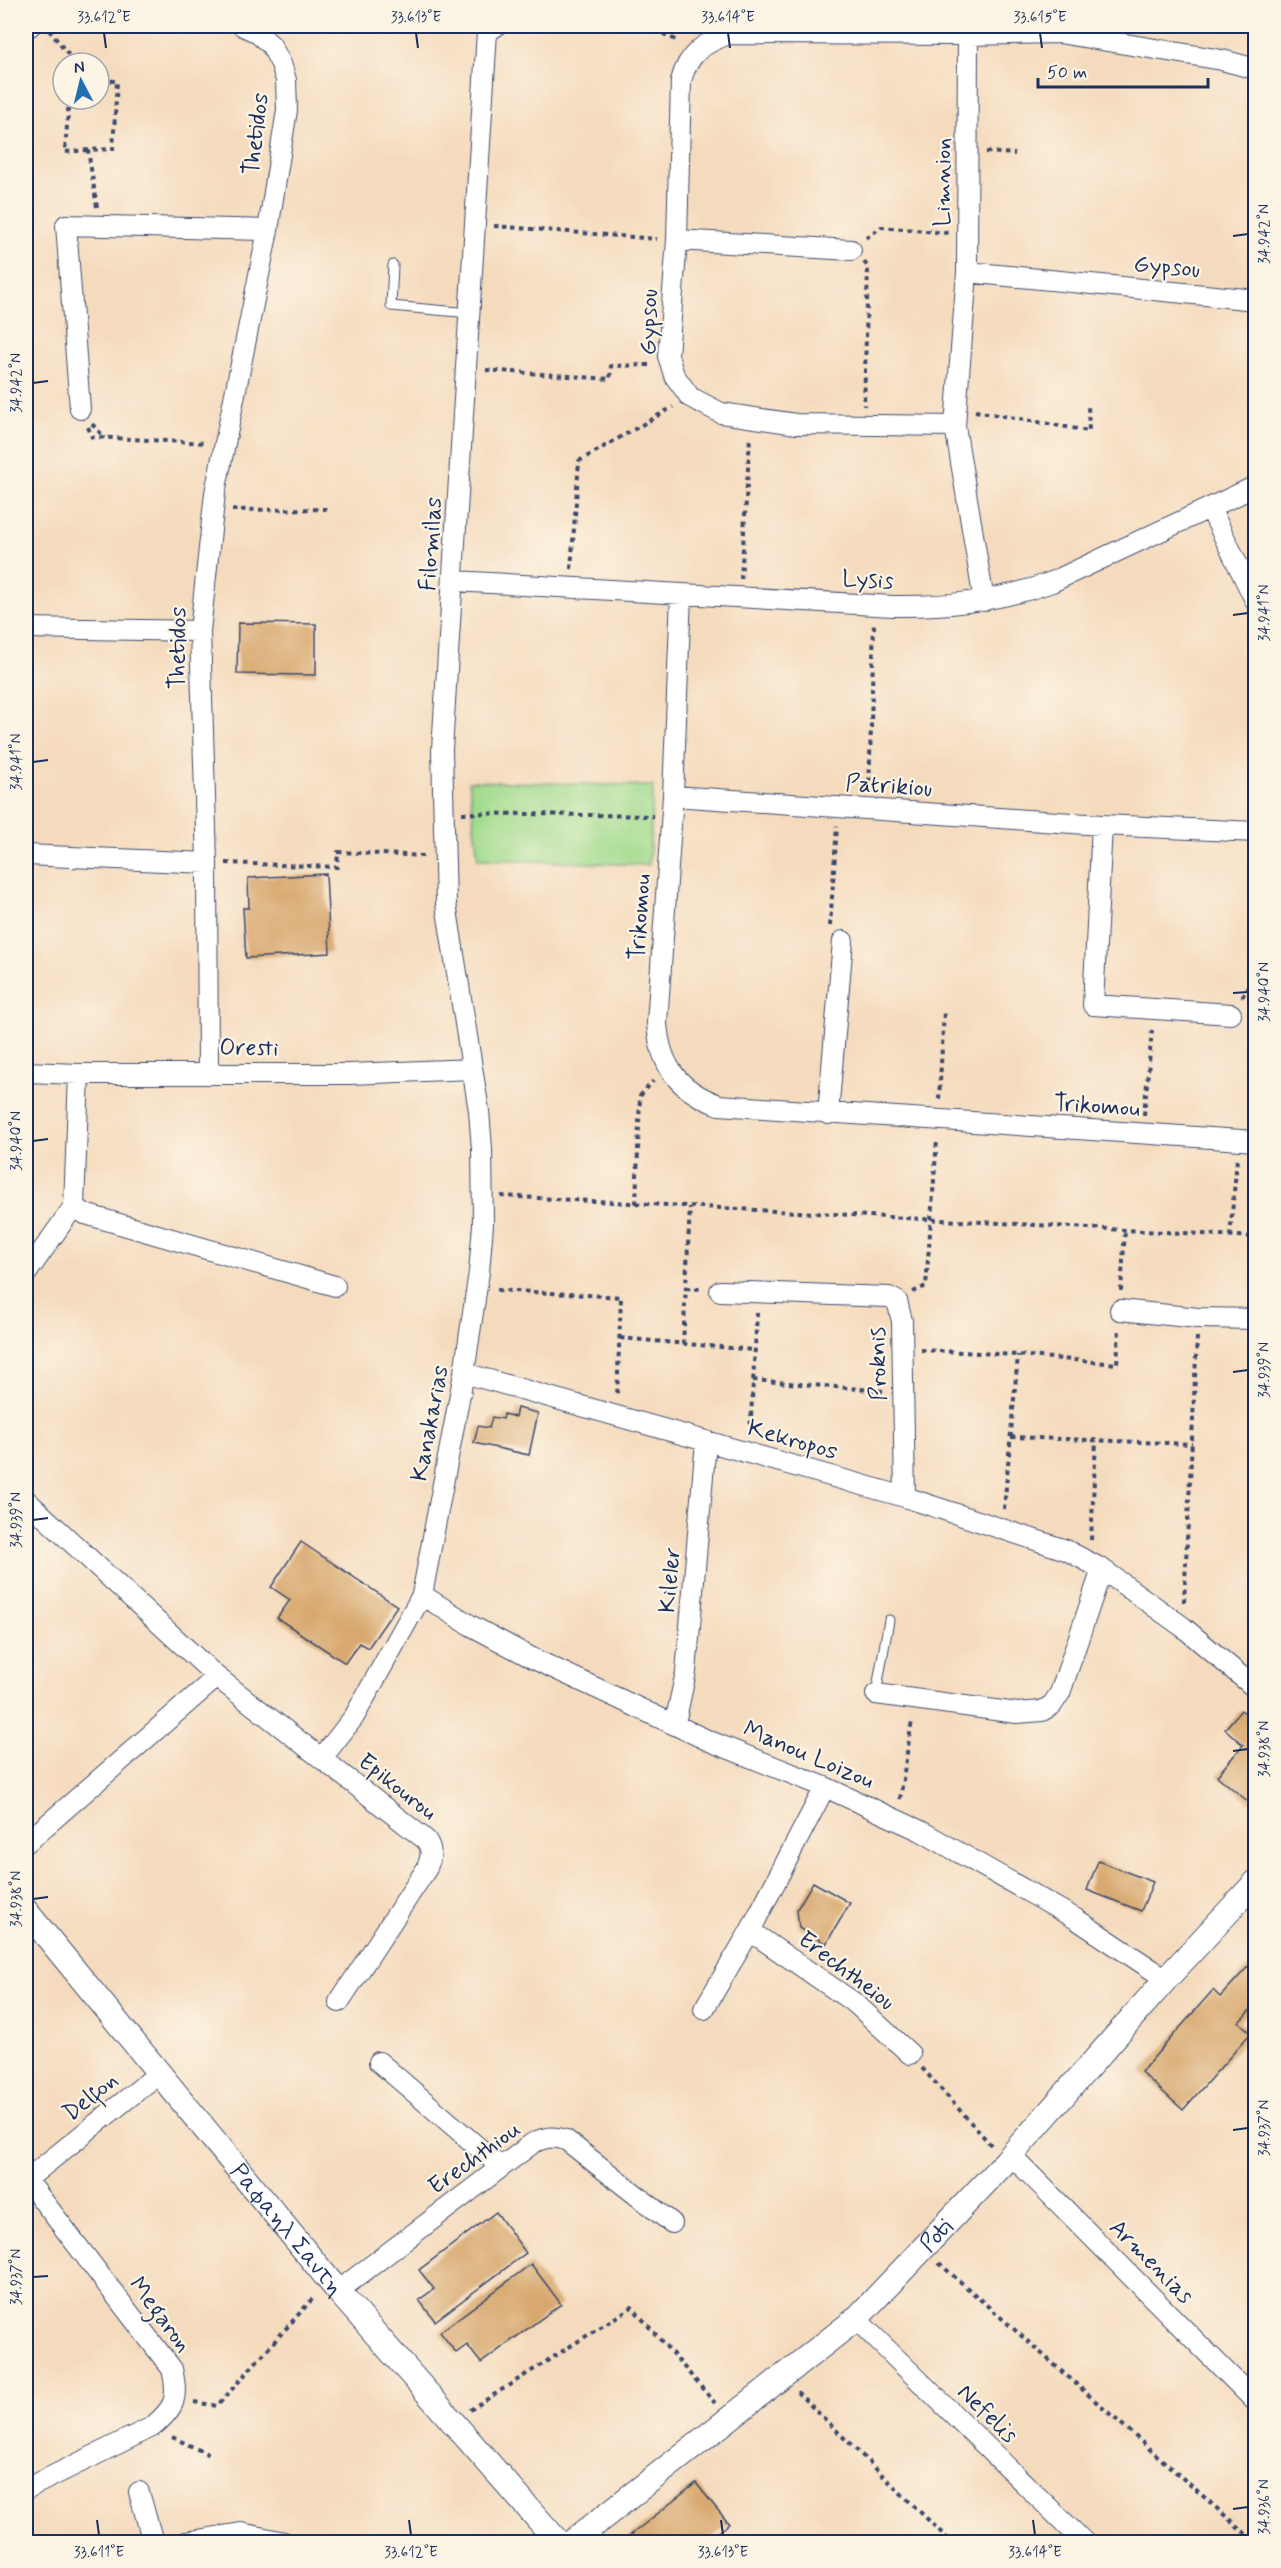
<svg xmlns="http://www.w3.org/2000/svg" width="1281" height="2568" viewBox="0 0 1281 2568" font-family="Mynerve,sans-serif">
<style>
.green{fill:#a1db8d;stroke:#5e8576;stroke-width:1.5}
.building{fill:#d8a86e}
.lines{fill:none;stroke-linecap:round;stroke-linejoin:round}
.service-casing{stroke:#3c496c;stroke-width:11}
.minor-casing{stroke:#3c496c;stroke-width:22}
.tertiary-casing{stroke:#3c496c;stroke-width:26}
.path{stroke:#3c496c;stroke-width:4;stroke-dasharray:4.5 4.5;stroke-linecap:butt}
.service{stroke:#fff;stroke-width:9}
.minor{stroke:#fff;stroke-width:20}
.tertiary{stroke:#fff;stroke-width:24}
.ticks{fill:none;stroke:#1b2f5e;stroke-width:2}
.labels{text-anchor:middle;stroke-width:4.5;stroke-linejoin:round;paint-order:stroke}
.street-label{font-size:24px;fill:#1b2f5e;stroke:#fcf5e5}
.neatline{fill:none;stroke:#1b2f5e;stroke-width:2}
.ticks-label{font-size:15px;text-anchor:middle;fill:#1b2f5e}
</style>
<rect width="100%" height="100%" fill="#fcf5e5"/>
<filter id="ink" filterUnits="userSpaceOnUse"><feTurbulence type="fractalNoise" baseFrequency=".0167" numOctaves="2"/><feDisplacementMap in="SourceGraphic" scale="12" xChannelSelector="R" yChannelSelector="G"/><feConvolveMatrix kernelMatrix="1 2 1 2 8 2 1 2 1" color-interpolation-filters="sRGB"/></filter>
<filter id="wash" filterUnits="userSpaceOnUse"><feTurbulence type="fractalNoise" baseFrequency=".008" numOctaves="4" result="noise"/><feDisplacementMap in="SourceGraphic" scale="24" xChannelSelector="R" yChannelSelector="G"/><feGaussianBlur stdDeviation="1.35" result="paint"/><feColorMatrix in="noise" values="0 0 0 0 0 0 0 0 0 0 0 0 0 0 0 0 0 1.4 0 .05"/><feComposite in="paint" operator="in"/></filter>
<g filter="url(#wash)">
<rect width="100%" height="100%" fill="#f5dbbe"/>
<!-- green -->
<path class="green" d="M469,781L653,786L649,865L478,859Z"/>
<g id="blocks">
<!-- building -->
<path class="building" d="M238,623L316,624V675L237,674Z
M326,874L330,953L246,958L243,908H249L248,878Z
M517,1408L538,1413L529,1455L474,1443L478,1426L489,1428L492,1417L503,1419L504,1414L515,1417Z
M301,1542L397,1606L368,1648L359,1643L345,1663L277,1618L290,1600L271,1587Z
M1241,1710L1256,1722V1808L1217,1776L1243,1745L1225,1729Z
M1098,1861L1153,1882L1141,1911L1087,1890Z
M813,1882L850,1903L826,1944L799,1928L797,1909Z
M1256,1958V2004L1239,2022L1251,2033L1183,2110L1141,2072L1213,1990L1220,1997Z
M496,2212L526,2253L435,2321L419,2300L434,2289L419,2270Z
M531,2264L561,2304L481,2363L467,2345L456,2353L440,2332Z
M696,2483L729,2524L706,2542H622Z"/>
</g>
</g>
<g filter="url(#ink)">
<use href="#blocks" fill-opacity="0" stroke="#3c496c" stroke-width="1.5"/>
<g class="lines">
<defs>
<path id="service" d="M393,265L391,306L470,313
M876,1694L889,1620"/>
<path id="minor" d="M26,27L30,26
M968,35L1059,33L1222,60L1256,69
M677,240L851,250
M967,272L1256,300
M80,409L66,225L268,230
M955,426L796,424L721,413L690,397L674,375L668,356L677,240L681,81C688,53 704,43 729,34L968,35L967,272L955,426L984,601
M1210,508L1256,602
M454,581L893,606C948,607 1000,601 1052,582L1256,486
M681,595L673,796L657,1023C660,1066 678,1090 719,1105L1256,1141
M26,628L200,631
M673,796L1102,825L1256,832
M1102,825L1093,1005L1231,1014
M26,855L207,863
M26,1072L79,1074H350L472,1069
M208,1072L207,863L200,631L215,493L268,230L287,110L286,80L281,64L271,45L256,32L243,26
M828,1114L843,941
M74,1206L85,1214L335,1286
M26,1274L74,1206L79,1074
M720,1291L889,1297L897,1301L902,1321L905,1497
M1120,1310L1198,1318L1256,1319
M464,1373L905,1497L1066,1550L1102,1569L1183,1627L1256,1689
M26,1500L217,1677L426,1840C433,1850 431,1857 427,1868L339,2002
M422,1595L470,1625L532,1658L707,1740L825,1787L921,1831L1076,1919L1166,1979
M876,1694L1017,1713L1042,1711L1052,1705L1060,1693L1102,1569
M675,1723L686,1672L706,1441
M322,1758L354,1717L422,1595L464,1373L479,1272L483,1225L482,1149L479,1111L446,904L442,750L487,32L496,26
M26,1843L217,1677
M750,1931L856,2004L910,2054
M704,2009L750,1931L825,1787
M379,2062L501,2167
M1011,2155L1256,2402
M26,2180L158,2074
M338,2291L533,2143C545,2137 553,2136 566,2140L672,2223
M856,2319L1084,2542
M26,2489L152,2427C175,2408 179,2398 172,2369L27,2180
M139,2492L153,2542
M185,2542L241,2533L284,2542"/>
<g id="tertiary">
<path id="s1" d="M26,1911L338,2291L558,2542"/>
<path id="s2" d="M572,2542L856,2319L1006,2161L1166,1979L1256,1882"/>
</g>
</defs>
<!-- service casing -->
<use href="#service" class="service-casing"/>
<!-- minor casing -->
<use href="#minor" class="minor-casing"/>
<!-- tertiary casing -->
<use href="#tertiary" class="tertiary-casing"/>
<!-- path -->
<path class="path" d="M647,26L678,41
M49,30L75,63
M69,99L65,152L88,150
M986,152L1015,154
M97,207L88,150L113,149L117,81L99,80
M494,226L657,239
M866,238L881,227L948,233
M864,262L868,267L864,406
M486,370L610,379L611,366L649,365
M975,411L1089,431L1088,406
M92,424L105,438
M88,427L92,437L206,443
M232,510L330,509
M571,569L579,461L673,407
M741,579L750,437
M869,791L874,624
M462,813L653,816
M226,863L337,867L338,852L426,856
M830,926L837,826
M1242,997L1256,976
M939,1099L944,1012
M1144,1115L1152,1030
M501,1196L1256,1237
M636,1204L640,1096L653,1081
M1230,1236L1237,1159
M686,1288L701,1289
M497,1290L621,1297L617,1397
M1121,1291L1125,1230
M913,1292L926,1286L937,1140
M620,1338L754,1350
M683,1344L690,1207
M921,1350L1018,1355L1117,1364L1119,1328
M753,1380L884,1391
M750,1434L757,1313
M1011,1437L1192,1444
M1004,1509L1018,1355
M1091,1540L1096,1441
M1184,1602L1197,1337
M900,1799L912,1720
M922,2068L991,2145
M939,2263L1255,2542
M797,2392L951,2542
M194,2402L217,2406L314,2297
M470,2410L632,2307L715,2403
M172,2437L212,2456"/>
<!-- service -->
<use href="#service" class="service"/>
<!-- minor -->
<use href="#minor" class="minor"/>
<!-- tertiary -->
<use href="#tertiary" class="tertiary"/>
</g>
</g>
<!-- ticks -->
<path class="ticks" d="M104,33L106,48M416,33L418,48M728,33L730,48M1040,33L1042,48M1233,236L1248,234M33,383L48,381M1233,615L1248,613M33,762L48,760M1233,993L1248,992M33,1141L48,1139M1233,1372L1248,1370M33,1520L48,1518M1233,1751L1248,1749M33,1899L48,1897M1233,2130L1248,2128M33,2277L48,2276M1233,2509L1248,2507M97,2520L99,2535M409,2520L411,2535M721,2520L723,2535M1033,2520L1035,2535"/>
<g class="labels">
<!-- street labels -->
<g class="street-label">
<text transform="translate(255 134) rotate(-83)" y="8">Thetidos</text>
<text transform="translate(942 182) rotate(-90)" y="8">Limnion</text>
<text transform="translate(1167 266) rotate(5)" y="8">Gypsou</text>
<text transform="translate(648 322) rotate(-89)" y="8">Gypsou</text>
<text transform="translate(430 544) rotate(-86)" y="8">Filomilas</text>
<text transform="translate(868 579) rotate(3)" y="8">Lysis</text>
<text transform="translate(177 648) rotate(-89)" y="8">Thetidos</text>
<text transform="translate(889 785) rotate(4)" y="8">Patrikiou</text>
<text transform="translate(639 917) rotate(-86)" y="8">Trikomou</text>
<text transform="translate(249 1047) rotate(1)" y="8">Oresti</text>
<text transform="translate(1097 1105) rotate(4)" y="8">Trikomou</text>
<text transform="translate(877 1364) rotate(-91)" y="8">Proknis</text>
<text transform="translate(429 1423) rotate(-79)" y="8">Kanakarias</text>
<text transform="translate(793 1439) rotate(16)" y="8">Kekropos</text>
<text transform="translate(669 1580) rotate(-85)" y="8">Kileler</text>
<text transform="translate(809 1754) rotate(23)" y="8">Manou Loizou</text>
<text transform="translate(398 1786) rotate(38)" y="8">Epikourou</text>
<text transform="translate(847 1970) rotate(37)" y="8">Erechtheiou</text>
<text transform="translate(90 2096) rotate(-39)" y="8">Delfon</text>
<text transform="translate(474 2157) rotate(-36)" y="8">Erechthiou</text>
<text dy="8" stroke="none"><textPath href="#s1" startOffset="412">Ραφαηλ Σαντη</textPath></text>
<text dy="8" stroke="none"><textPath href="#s2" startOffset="477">Poti</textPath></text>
<text transform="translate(1152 2261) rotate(45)" y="8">Armenias</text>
<text transform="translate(161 2314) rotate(53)" y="8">Megaron</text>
<text transform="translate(988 2413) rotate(44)" y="8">Nefelis</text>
</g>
</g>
<!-- margin -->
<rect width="1281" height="2568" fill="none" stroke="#fcf5e5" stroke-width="66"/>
<!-- north arrow -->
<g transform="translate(81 81) rotate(353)"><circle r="28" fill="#fcf5e5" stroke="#a2a6af" stroke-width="1.5"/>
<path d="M0-4.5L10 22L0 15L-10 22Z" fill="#1f6fb2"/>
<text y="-9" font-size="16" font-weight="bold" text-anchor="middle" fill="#1b2f5e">N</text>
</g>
<!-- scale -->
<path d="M1038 78v9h170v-9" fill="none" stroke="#1b2f5e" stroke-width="3"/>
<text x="1047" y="78" font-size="18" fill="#1b2f5e" stroke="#fcf5e5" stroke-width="4.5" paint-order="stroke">50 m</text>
<rect x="33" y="33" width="1215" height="2502" class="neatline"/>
<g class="ticks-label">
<text x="104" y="22">33.612°E</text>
<text x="416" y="22">33.613°E</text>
<text x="728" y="22">33.614°E</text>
<text x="1040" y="22">33.615°E</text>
<text transform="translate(1264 234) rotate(-90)" y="5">34.942°N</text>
<text transform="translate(16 383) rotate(-90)" y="5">34.942°N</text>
<text transform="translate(1264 613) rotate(-90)" y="5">34.941°N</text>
<text transform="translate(16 762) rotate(-90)" y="5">34.941°N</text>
<text transform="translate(1264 992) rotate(-90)" y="5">34.940°N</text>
<text transform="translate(16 1141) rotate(-90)" y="5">34.940°N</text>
<text transform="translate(1264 1370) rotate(-90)" y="5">34.939°N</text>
<text transform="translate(16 1520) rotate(-90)" y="5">34.939°N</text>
<text transform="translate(1264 1749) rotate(-90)" y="5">34.938°N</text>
<text transform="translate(16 1899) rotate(-90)" y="5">34.938°N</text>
<text transform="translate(1264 2128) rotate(-90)" y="5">34.937°N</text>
<text transform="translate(16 2277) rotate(-90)" y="5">34.937°N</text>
<text transform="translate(1264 2507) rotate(-90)" y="5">34.936°N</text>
<text x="99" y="2557">33.611°E</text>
<text x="411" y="2557">33.612°E</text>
<text x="723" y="2557">33.613°E</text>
<text x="1035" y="2557">33.614°E</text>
</g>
</svg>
